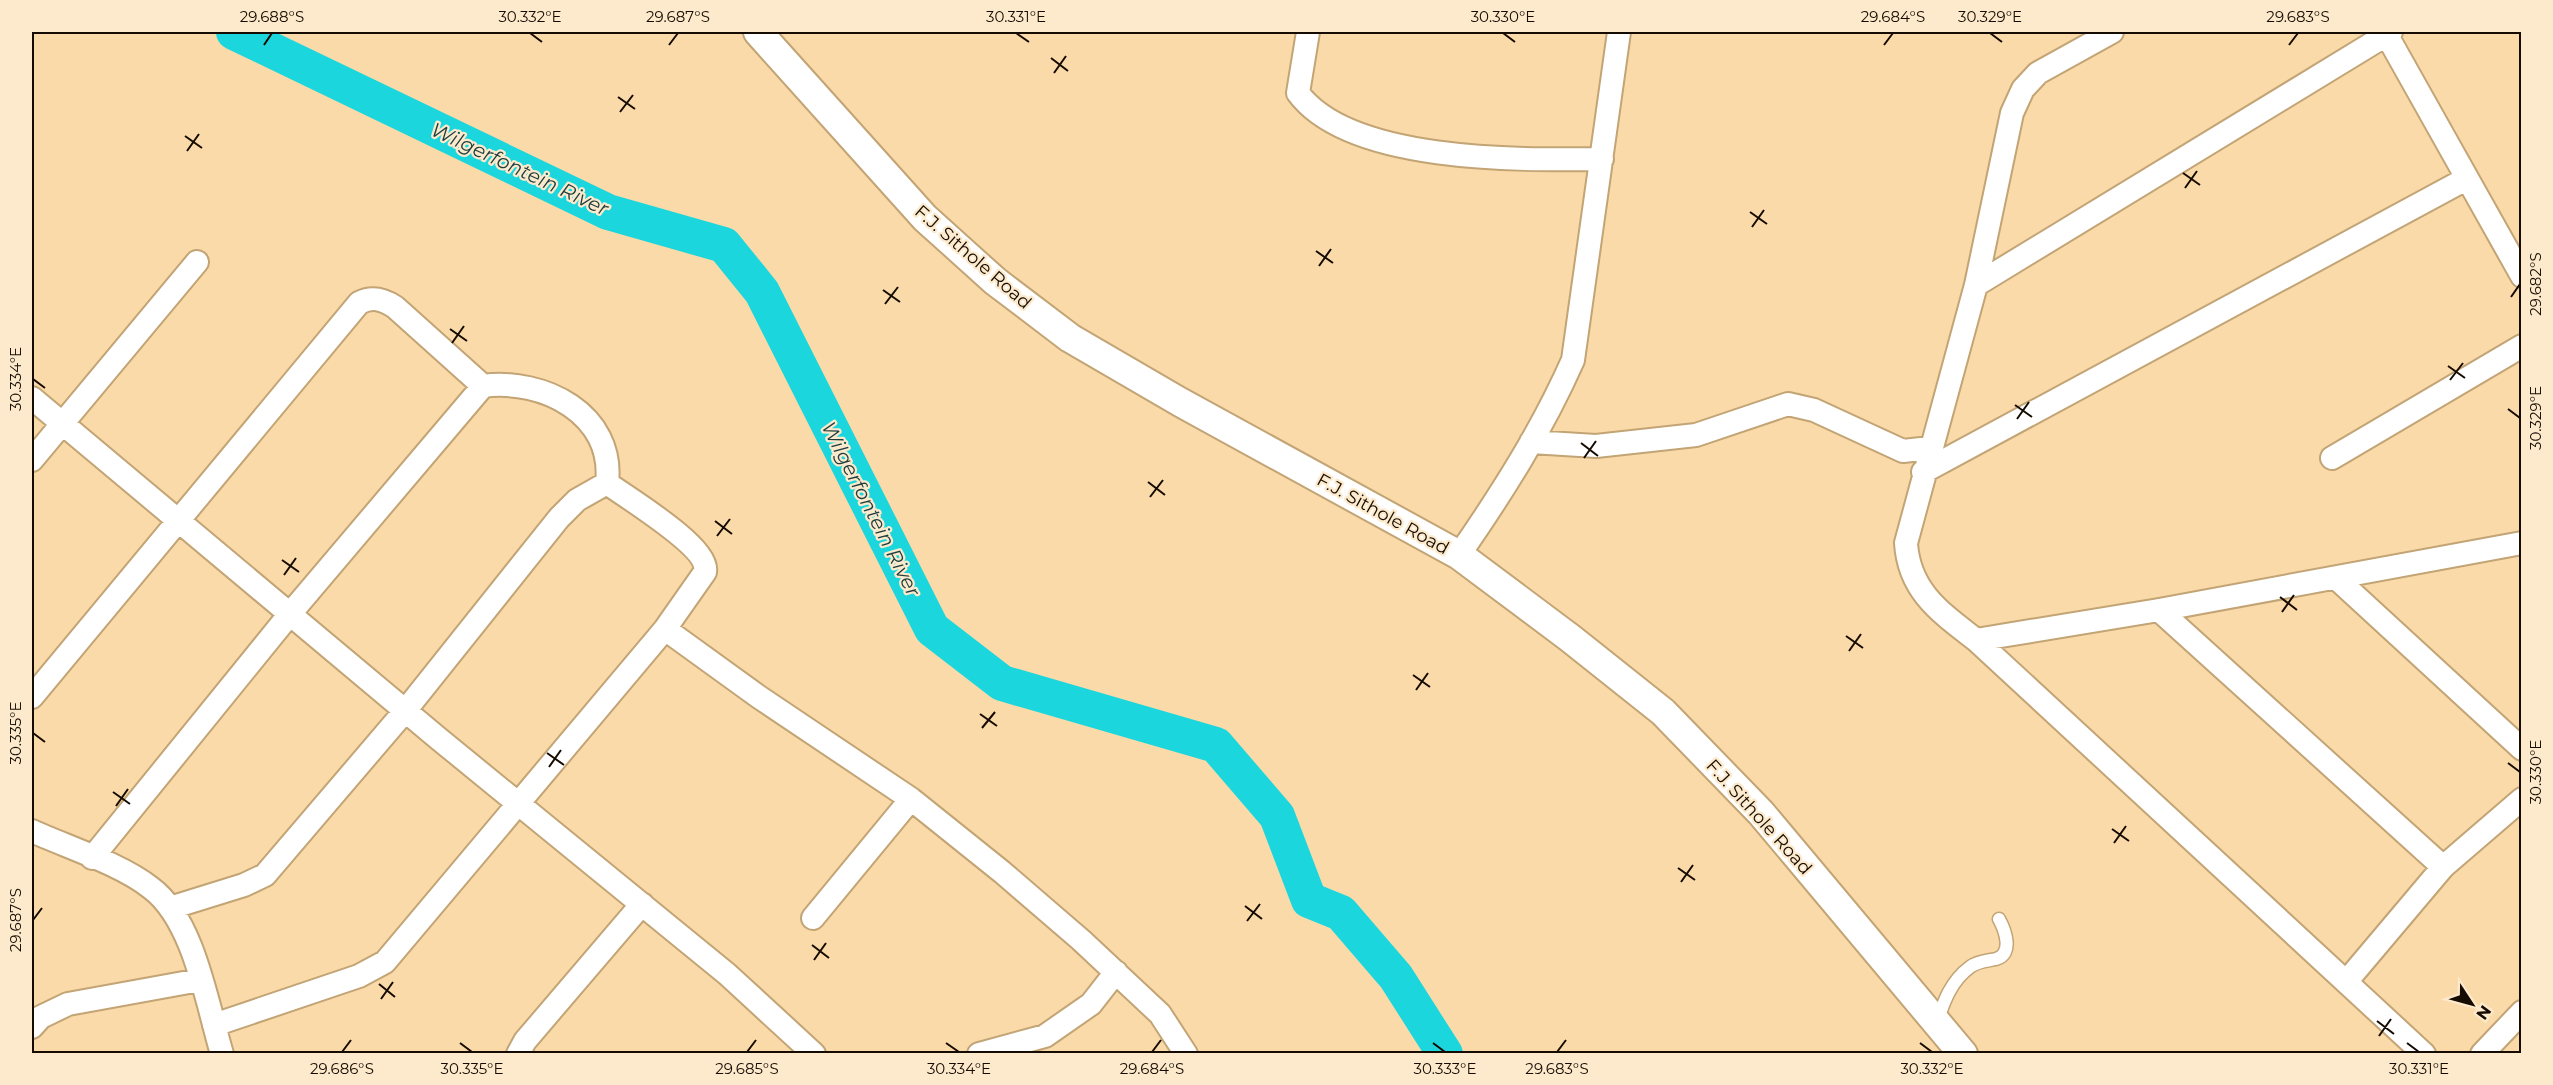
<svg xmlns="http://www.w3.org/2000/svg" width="2553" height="1085" viewBox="0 0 2553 1085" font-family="Montserrat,sans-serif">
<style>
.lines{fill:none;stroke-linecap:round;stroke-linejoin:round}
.river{stroke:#1bd6dc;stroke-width:36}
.service-casing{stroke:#c2a475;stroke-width:15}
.minor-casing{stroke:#c2a475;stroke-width:26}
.tertiary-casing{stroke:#c2a475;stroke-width:32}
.service{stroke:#fff;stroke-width:12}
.minor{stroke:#fff;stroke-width:22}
.tertiary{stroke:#fff;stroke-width:28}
.ticks{fill:none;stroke:#150b00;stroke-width:2}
.labels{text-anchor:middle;stroke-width:4.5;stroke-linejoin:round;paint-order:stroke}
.street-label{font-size:18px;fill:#150b00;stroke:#fdeacc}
.water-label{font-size:20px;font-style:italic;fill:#1c3d3e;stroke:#fdeacc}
.neatline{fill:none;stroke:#150b00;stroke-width:2}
.ticks-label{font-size:15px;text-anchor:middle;fill:#150b00}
</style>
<rect width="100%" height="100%" fill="#fadaa9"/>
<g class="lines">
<!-- river -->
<path class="river" d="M234,32L608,212L724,245L762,292L932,629L1002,683L1216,745L1277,816L1309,900L1341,913L1396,977L1445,1054"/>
<defs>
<path id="service" d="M1937,1022C1944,1001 1951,981 1970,967C1978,961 1987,961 1996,959C2014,954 2005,930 1999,919"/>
<path id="minor" d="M1308,32L1298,93C1350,163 1522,160 1602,159
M2385,32L2522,276
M1976,285L2391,32
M32,398L439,739L727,974L814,1054
M1531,442L1596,446L1696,435L1788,404L1814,410L1903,451L1930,448
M2332,458L2522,346
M32,460L197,262
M1923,472L2466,179
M1459,555C1502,493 1542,430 1573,360L1619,32
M2336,578L2522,749
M2159,610L2443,867
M665,629L759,697L911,799L1002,872L1081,940L1160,1014L1186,1054
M1976,640C1940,612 1909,591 1906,543L1976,285L2012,113L2023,89L2038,73L2112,32
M32,697L359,303C372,296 383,299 395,307L483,386C543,378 615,414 607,483C627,498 710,547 705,572L665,629L385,962L359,976L214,1025
M32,831C67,847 121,864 151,888C194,920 207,1004 222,1054
M92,858L289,615L483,386
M170,908L244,885L265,875L405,711L559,518L577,500L607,483
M813,918L911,799
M2346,982L2443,867L2522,799
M32,1027L41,1017L68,1004L200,980
M518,1054L525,1041L642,904
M979,1054L1045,1036L1091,1004L1116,972
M2424,1054L1976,640L2159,610L2522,543
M2482,1054L2522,1012"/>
<path id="tertiary" d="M758,32L925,218L995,281L1070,338L1180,402L1459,555L1570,638L1663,712L1761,813L1963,1054"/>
</defs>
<!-- service casing -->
<use href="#service" class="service-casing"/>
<!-- minor casing -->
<use href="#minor" class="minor-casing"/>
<!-- tertiary casing -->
<use href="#tertiary" class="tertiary-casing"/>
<!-- service -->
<use href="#service" class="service"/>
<!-- minor -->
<use href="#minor" class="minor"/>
<!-- tertiary -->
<use href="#tertiary" class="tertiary"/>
</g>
<!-- ticks -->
<path class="ticks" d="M530,33L542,42M1016,33L1029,42M1503,33L1515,42M1990,33L2002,42M264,45L272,33M669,45L678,33M1884,45L1893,33M2289,45L2298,33M1051,58L1068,71M1054,73L1066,56M618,97L635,109M620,112L633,95M185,136L202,148M187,151L199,134M2183,173L2200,185M2185,188L2197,171M1750,212L1767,224M1752,227L1764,210M1316,251L1333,263M1319,266L1331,249M883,290L900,302M2511,297L2520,284M885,304L898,287M450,329L467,341M452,343L464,326M2448,366L2465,378M33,379L45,388M2450,380L2463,363M2015,405L2032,417M2508,409L2520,418M2017,419L2029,402M1581,443L1598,456M1584,458L1596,441M1148,482L1165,495M1150,497L1163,480M715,521L732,534M717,536L730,519M282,560L299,572M284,575L296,558M2280,597L2297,610M2282,612L2294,595M1846,636L1863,648M1849,651L1861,634M1413,675L1430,687M1416,690L1428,673M980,714L997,726M982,728L995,712M33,733L45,742M547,753L564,765M2508,763L2520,772M549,767L561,750M113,792L130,804M116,806L128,789M2112,829L2129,841M2114,843L2126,826M1678,868L1695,880M1681,882L1693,865M1245,906L1262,919M33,920L42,908M1247,921L1260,904M812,945L829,958M814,960L826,943M379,984L395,997M381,999L393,982M2377,1021L2394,1034M2379,1036L2391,1019M460,1043L472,1052M946,1043L959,1052M1433,1043L1445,1052M1920,1043L1932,1052M2407,1043L2419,1052M342,1052L351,1040M747,1052L756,1040M1152,1052L1161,1040M1557,1052L1566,1040"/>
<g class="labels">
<!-- street labels -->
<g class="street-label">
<text transform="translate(973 257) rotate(41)" y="6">F.J. Sithole Road</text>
<text transform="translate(1383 514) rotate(29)" y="6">F.J. Sithole Road</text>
<text transform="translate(1759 817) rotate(48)" y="6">F.J. Sithole Road</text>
</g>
<!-- water labels -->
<g class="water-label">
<text transform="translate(520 169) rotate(25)" y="7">Wilgerfontein River</text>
<text transform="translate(871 509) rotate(63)" y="7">Wilgerfontein River</text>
</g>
</g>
<!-- border -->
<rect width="2553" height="1085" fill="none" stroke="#fdeacc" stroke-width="66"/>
<!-- north arrow -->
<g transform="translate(2472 1004) rotate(126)" stroke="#fdeacc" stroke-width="4.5" paint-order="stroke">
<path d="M0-4.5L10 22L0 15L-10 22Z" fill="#150b00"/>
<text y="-9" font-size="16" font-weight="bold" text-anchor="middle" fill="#150b00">N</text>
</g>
<rect x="33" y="33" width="2487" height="1019" class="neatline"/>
<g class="ticks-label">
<text x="272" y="22">29.688°S</text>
<text x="530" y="22">30.332°E</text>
<text x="678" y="22">29.687°S</text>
<text x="1016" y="22">30.331°E</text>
<text x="1503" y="22">30.330°E</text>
<text x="1893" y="22">29.684°S</text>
<text x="1990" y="22">30.329°E</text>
<text x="2298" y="22">29.683°S</text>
<text transform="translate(2536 284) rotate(-90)" y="5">29.682°S</text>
<text transform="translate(16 379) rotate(-90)" y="5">30.334°E</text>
<text transform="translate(2536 418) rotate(-90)" y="5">30.329°E</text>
<text transform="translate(16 733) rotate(-90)" y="5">30.335°E</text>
<text transform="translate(2536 772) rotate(-90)" y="5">30.330°E</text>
<text transform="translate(16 920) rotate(-90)" y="5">29.687°S</text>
<text x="342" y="1074">29.686°S</text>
<text x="472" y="1074">30.335°E</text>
<text x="747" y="1074">29.685°S</text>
<text x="959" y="1074">30.334°E</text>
<text x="1152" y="1074">29.684°S</text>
<text x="1445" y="1074">30.333°E</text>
<text x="1557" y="1074">29.683°S</text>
<text x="1932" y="1074">30.332°E</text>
<text x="2419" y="1074">30.331°E</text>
</g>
</svg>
